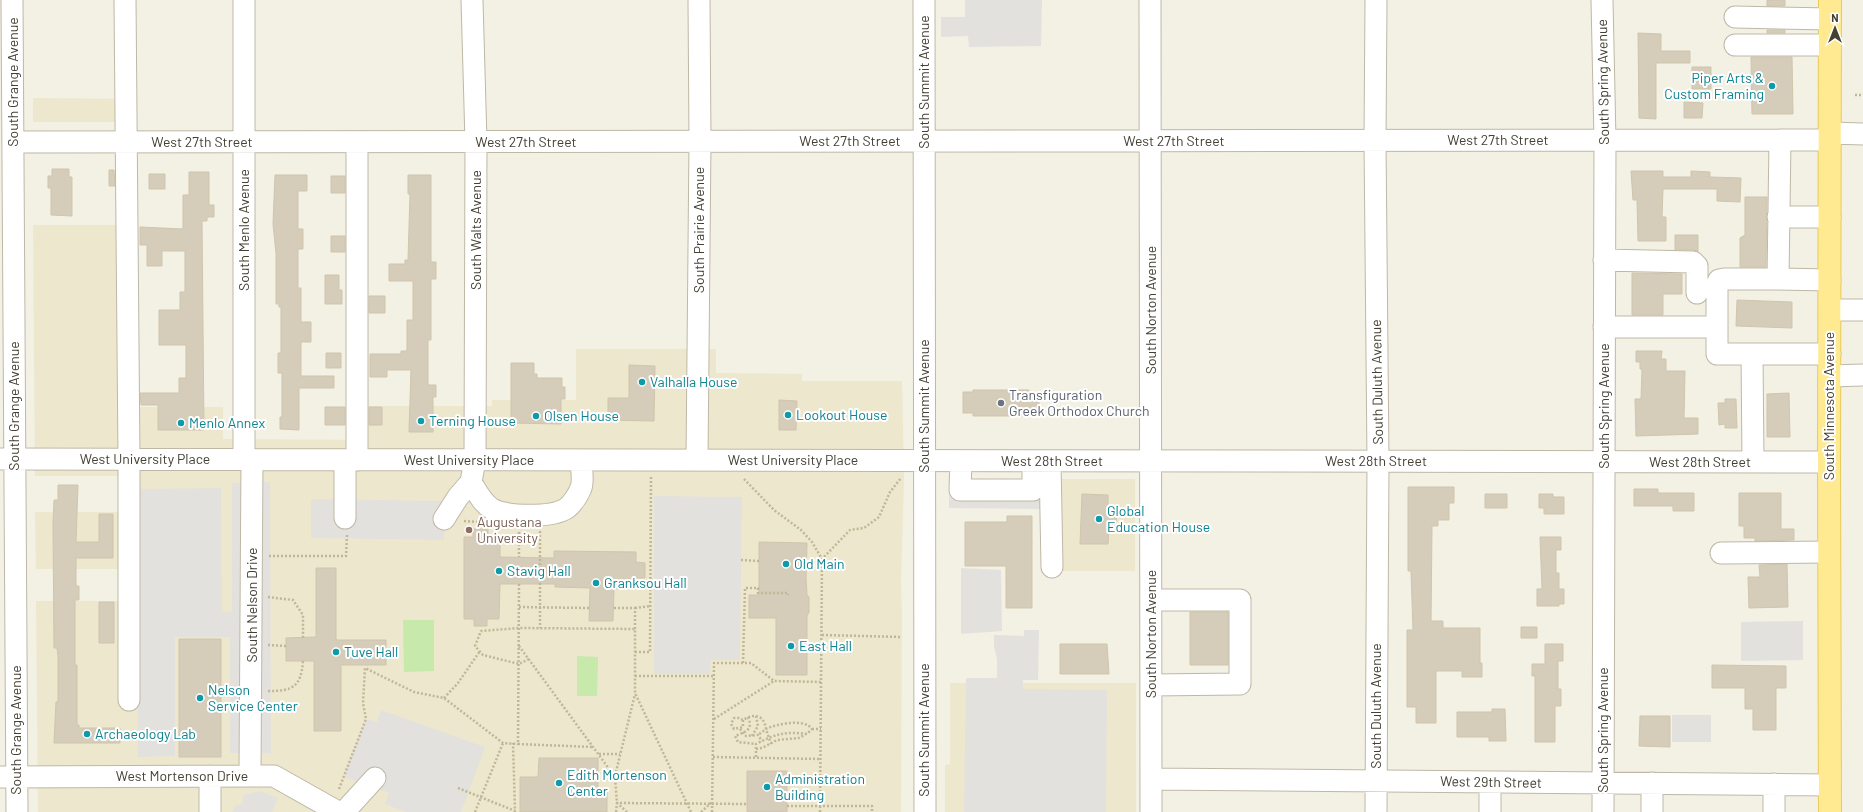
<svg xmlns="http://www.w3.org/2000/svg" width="1863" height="812" viewBox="0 0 1863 812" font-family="Barlow,sans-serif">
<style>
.education{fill:#ede7cd}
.green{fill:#c7e9ab}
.parking{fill:#e3e1dd}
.building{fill:#d5cdb9;stroke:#d0c5ac}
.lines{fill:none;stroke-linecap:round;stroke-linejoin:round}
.minor-casing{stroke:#bfb8a7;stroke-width:23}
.major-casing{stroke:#e8cb5d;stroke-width:24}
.path{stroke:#c1b697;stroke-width:2.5;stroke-dasharray:2 2;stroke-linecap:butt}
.minor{stroke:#fff;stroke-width:21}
.major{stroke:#ffea91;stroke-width:22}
.culture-dot{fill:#0f9aa8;stroke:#fff;stroke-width:1.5}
.worship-dot{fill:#6b7280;stroke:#fff;stroke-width:1.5}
.education-dot{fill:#8d6e63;stroke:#fff;stroke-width:1.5}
.labels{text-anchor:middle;stroke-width:4;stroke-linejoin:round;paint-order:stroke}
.culture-label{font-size:14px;fill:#0d838f;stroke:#fff;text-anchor:start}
.street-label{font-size:14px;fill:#454034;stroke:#fff}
.worship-label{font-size:14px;fill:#5b616d;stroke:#fff;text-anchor:start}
.education-label{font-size:14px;fill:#785e54;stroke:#fff;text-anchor:start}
</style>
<rect width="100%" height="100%" fill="#f3f0e4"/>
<!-- education -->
<path class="education" d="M33,98L126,99V122H33Z
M33,225H121L120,407H223V439L368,440V406H492V400H576V349H716V373L802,374V381H902L904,478L901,584L902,612L901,812H38L36,601H125L124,569H36L35,512H122V476H35Z
M1044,479H1135V571H1044Z
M950,683H1136V812H945V765L950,764Z"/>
<!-- green -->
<path class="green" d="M403,620H434V671L404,672Z
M577,656L598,657L597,696H577Z"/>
<!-- parking -->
<path class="parking" d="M965,0H1042L1041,46L969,47L968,36L941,37V17H965Z
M270,482L271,753H230V637H175V756L138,757L137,489L221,488L222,611L232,612V483Z
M949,483L1040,484V509L949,508Z
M654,496L742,497L740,660H711L710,674H654Z
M311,499L445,501L444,540L311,538Z
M961,568L1001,570L1002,631L961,634Z
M1803,621V660L1741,661V622Z
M1024,630H1039L1038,680H1023V689L1107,690L1106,812H964L966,678H997V659L994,647V635L1024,636Z
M381,710L485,747L461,812H406L385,804L389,793L343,777L366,719L377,722Z
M1672,715H1711V742H1672Z
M260,791L278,798L272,812H232L235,806L242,804L244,795Z"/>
<!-- building -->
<path class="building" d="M1767,0H1785V6H1767Z
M1767,30H1785V33H1767Z
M1638,33L1661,34V51H1690V63H1656V119L1639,118Z
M1751,57H1792L1793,114H1752Z
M1692,67H1711V89H1692Z
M1684,102L1703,103L1702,118H1684Z
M52,169H69V177H72V216L51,215V188H48V176H52Z
M109,170H114L115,186H109Z
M1631,171H1663V177H1691V171L1710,172V177L1741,178L1740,202L1717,201V189H1663L1662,217H1666V241H1638L1637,200H1633Z
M189,172H209V205H214V217H207V221H202L204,430H158V405H141L140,393H179V378H186V345H159V310H180V292H185V251H162V266H147V245H140V227L183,229V195H189Z
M149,174H165V189H149Z
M275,175H307V191H298V229H303V249H298V288H301V322H311V342H301V376H334V388H299V430L280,429V417H282V373H278V353H281V307H279V304H276V253L273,224Z
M408,175H431V262H436V279H431V340H428V385H436V397H433V432H409L411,370H387V377H370V354H401V351H407V320H413V281H389V264H405V260H408L410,194H408Z
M331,176H345V193H331Z
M1745,197H1767L1766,267H1740V238L1745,235Z
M1675,235H1698V252L1693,250H1675Z
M331,236H345V252H331Z
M1632,273L1682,274V294H1663V315H1632Z
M325,275H339V290H342V304H325Z
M369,296H385V313H369Z
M1737,300L1792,302V328L1736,326Z
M1636,351H1662L1661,359H1666V371H1685L1684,418H1698V434L1636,436L1635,399H1641L1642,369H1640V362H1636Z
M326,353H341V368H326Z
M511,363H534V374H537V378H562V387H565V399H561V424L511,423Z
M629,365L655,366L654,421L608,420V398H629Z
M973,390H1029V396H1039V409H1029V416H973V413H963V392H973Z
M1789,393L1790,437H1767V394Z
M1725,399H1736L1737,428H1725V424L1719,425L1718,403H1725Z
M779,400L797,401L796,430H779Z
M325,407H345V425H325Z
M369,407H382V425H369Z
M58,485H78L76,542H99V514H113V558H76V586H79V600H75V665H77V725H79V728H120V743H54L56,702H58V656L57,648H54L53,524L54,500H58Z
M1408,487H1454V503H1449V520H1438V526H1432L1431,621H1443V628H1480V663H1482V677H1462V671H1436V723H1416V707H1407V630H1413L1411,571H1408Z
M1634,489H1658V493H1694V511H1673V506H1634Z
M1739,493H1781V529H1794V540L1755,541V538H1744V526H1739Z
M1082,494L1108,495V510H1117L1116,529H1109L1108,544H1080Z
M1485,494H1507V508H1485Z
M1539,494H1553V497H1564V514H1544V508H1539Z
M1007,516H1032V608H1006V566H965V522H1007Z
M473,529H488V537H500V557L554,558V551L636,552V562L645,563V578H637V589H614L613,621H589L590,588L555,587V584H500L499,619H487V626H474V619H464V537H473Z
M1540,537H1561V550H1556V573H1559V589H1564V604H1559V606H1537V589H1542Z
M759,542L807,543L806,579L807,595L809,597V612L807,616V675H776V618H749V595H759Z
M1787,564L1788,607L1749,608L1748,577H1760L1759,565Z
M316,568H336V640H386V665H341V731H314V661H286V638L316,637Z
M99,602H114V643H99Z
M1190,612H1228V665H1190Z
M1521,627H1537V638H1521Z
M179,639H221V757H179Z
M1060,644H1107L1109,674H1060Z
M1545,644H1563V661H1558V689H1561V706H1555V742H1535V676H1532V664H1545Z
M1712,665L1786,666V688H1776V730H1753V709H1745V688H1712Z
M1492,709H1505L1506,741H1489V737H1457V712H1492Z
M1640,716H1670V747L1639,746Z
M539,758H598V789H607V812H520V777H538Z
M747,771H787V812H747Z"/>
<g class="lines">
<defs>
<path id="minor" d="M12,0L17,812
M125,0L129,459V700
M244,0V459
M472,0L476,142L475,460L471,482C477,492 482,503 492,509C507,517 553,518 567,508C573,503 578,495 581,488C584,480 581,468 581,460
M924,0L925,812
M1150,0L1151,812
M1376,0L1375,141L1378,461L1376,812
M1602,0L1605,140L1603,812
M1735,17L1830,19
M1735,45H1830
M1831,133L1863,134
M1780,140L1778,279L1830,280
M13,142L1831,140
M357,142V460
M1778,217H1830
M1604,260L1693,262L1697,266V293
M1830,310H1863
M1604,327H1717V354H1752
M1717,327V284L1719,280L1724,279H1778
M1830,376L1863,375
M0,459L1829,462
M345,460V518
M697,460L700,141L699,0
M961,461L960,490H1033V461
M1050,461L1052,567
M1753,462L1752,354H1830
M444,519L458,497L471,482
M1721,553L1829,552
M1151,600H1240V684L1151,685
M250,775L252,459
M210,776V812
M0,777L274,776L338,812
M1151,779L1830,785
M1774,784V812
M344,812L375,778
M1490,812V782
M1652,812V783"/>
<path id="major" d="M1830,0L1829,462L1830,812"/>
</defs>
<!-- minor casing -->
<use href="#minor" class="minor-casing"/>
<!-- major casing -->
<use href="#major" class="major-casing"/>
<!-- path -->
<path class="path" d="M1855,95H1863
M744,479L774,510L801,530L812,542L822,559
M464,521L479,522
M540,531V628
M519,532V557
M269,556H346L347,535
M741,560L759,561
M519,584L518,744L592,747
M268,597L293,600L303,615V638
M519,607L589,608
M614,608H635V629
M635,608L650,606
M822,635L902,637
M268,645L286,646
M519,646L615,777L617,803L627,812
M635,652H650L651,477
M529,659L519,664L483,655L475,646L481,631L519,628L635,629V693L691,812
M743,663L745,588H758V593H788V595
M635,676H714
M268,691C293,691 301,687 303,661
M444,698L458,683L480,651
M748,717L750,723C750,732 742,733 735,736L738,742L756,744
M714,719L774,681
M743,720V727L734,729L731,724L734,718H739L743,720C755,713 764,715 766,729L758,735
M740,729L746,736L758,735L762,741
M812,729H821
M752,736L758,726L756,716
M756,749L762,748L777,740L799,738L806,734
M599,754H620
M713,757L820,759
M756,757V744C776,734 785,731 807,734L812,729C805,718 776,724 766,729L771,744
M615,776L635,694
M458,788L515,811L513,743
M339,789L366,719L363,703L365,668L414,692L444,698L503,743L518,744
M787,806H872V812
M475,812L503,743
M616,812L617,803L747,804
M701,812L711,803
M712,812L714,663H751L774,681L822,682
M820,812L822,559L850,530L864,528L879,517L890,492L901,478"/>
<!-- minor -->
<use href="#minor" class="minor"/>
<!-- major -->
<use href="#major" class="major"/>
</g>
<!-- markers -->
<g class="culture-dot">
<circle cx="1772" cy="86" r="4"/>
<circle cx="642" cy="382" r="4"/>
<circle cx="788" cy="415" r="4"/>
<circle cx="536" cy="416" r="4"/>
<circle cx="421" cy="421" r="4"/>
<circle cx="181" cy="423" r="4"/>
<circle cx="1099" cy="519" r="4"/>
<circle cx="786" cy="564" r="4"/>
<circle cx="499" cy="571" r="4"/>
<circle cx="596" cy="583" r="4"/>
<circle cx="791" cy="646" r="4"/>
<circle cx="336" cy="652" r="4"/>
<circle cx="200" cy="698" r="4"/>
<circle cx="87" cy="734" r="4"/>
<circle cx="559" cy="783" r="4"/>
<circle cx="767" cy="787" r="4"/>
</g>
<circle class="worship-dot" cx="1001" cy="403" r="4"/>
<circle class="education-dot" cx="469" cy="530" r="4"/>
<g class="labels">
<!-- culture labels -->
<g class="culture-label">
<text x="1764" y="83" text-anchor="end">Piper Arts &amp;<tspan x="1764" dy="16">Custom Framing</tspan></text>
<text x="650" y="387">Valhalla House</text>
<text x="796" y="420">Lookout House</text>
<text x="544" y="421">Olsen House</text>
<text x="429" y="426">Terning House</text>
<text x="189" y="428">Menlo Annex</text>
<text x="1107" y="516">Global<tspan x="1107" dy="16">Education House</tspan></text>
<text x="794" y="569">Old Main</text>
<text x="507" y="576">Stavig Hall</text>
<text x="604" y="588">Granksou Hall</text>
<text x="799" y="651">East Hall</text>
<text x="344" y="657">Tuve Hall</text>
<text x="208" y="695">Nelson<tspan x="208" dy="16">Service Center</tspan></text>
<text x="95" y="739">Archaeology Lab</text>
<text x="567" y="780">Edith Mortenson<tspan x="567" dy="16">Center</tspan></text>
<text x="775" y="784">Administration<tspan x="775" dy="16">Building</tspan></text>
</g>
<!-- street labels -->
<g class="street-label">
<text transform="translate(13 82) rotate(-90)" y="5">South Grange Avenue</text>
<text transform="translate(924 82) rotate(-90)" y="5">South Summit Avenue</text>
<text transform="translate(1603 82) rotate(-91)" y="5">South Spring Avenue</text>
<text x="1498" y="145">West 27th Street</text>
<text x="850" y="146">West 27th Street</text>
<text x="1174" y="146">West 27th Street</text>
<text x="202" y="147">West 27th Street</text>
<text x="526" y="147">West 27th Street</text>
<text transform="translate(244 230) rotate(-90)" y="5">South Menlo Avenue</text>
<text transform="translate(476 230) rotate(-90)" y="5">South Walts Avenue</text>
<text transform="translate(699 230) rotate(-90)" y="5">South Prairie Avenue</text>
<text transform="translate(1151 310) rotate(-90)" y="5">South Norton Avenue</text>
<text transform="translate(1377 382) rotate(-91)" y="5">South Duluth Avenue</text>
<text transform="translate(14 406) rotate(-90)" y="5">South Grange Avenue</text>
<text transform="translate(924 406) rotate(-90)" y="5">South Summit Avenue</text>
<text transform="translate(1604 406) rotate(-90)" y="5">South Spring Avenue</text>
<text transform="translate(1829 406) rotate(-90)" y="5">South Minnesota Avenue</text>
<text x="145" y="464">West University Place</text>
<text x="469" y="465">West University Place</text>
<text x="793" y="465">West University Place</text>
<text x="1052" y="466">West 28th Street</text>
<text x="1376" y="466">West 28th Street</text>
<text x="1700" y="467">West 28th Street</text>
<text transform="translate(252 605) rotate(-90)" y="5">South Nelson Drive</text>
<text transform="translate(1151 634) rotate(-90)" y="5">South Norton Avenue</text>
<text transform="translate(1376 706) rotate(-90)" y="5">South Duluth Avenue</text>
<text transform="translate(16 730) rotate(-90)" y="5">South Grange Avenue</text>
<text transform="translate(924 730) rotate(-90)" y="5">South Summit Avenue</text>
<text transform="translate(1603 730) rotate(-90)" y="5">South Spring Avenue</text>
<text x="182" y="781">West Mortenson Drive</text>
<text transform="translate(1491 782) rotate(1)" y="5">West 29th Street</text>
</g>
<!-- worship labels -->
<g class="worship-label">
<text x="1009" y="400">Transfiguration<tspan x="1009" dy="16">Greek Orthodox Church</tspan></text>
</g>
<!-- education labels -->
<g class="education-label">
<text x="477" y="527">Augustana<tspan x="477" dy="16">University</tspan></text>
</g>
</g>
<!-- north arrow -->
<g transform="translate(1835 28)" stroke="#ffffff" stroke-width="3" paint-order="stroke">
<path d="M0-3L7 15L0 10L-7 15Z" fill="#454034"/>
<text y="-6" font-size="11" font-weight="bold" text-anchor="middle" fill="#454034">N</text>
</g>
</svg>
